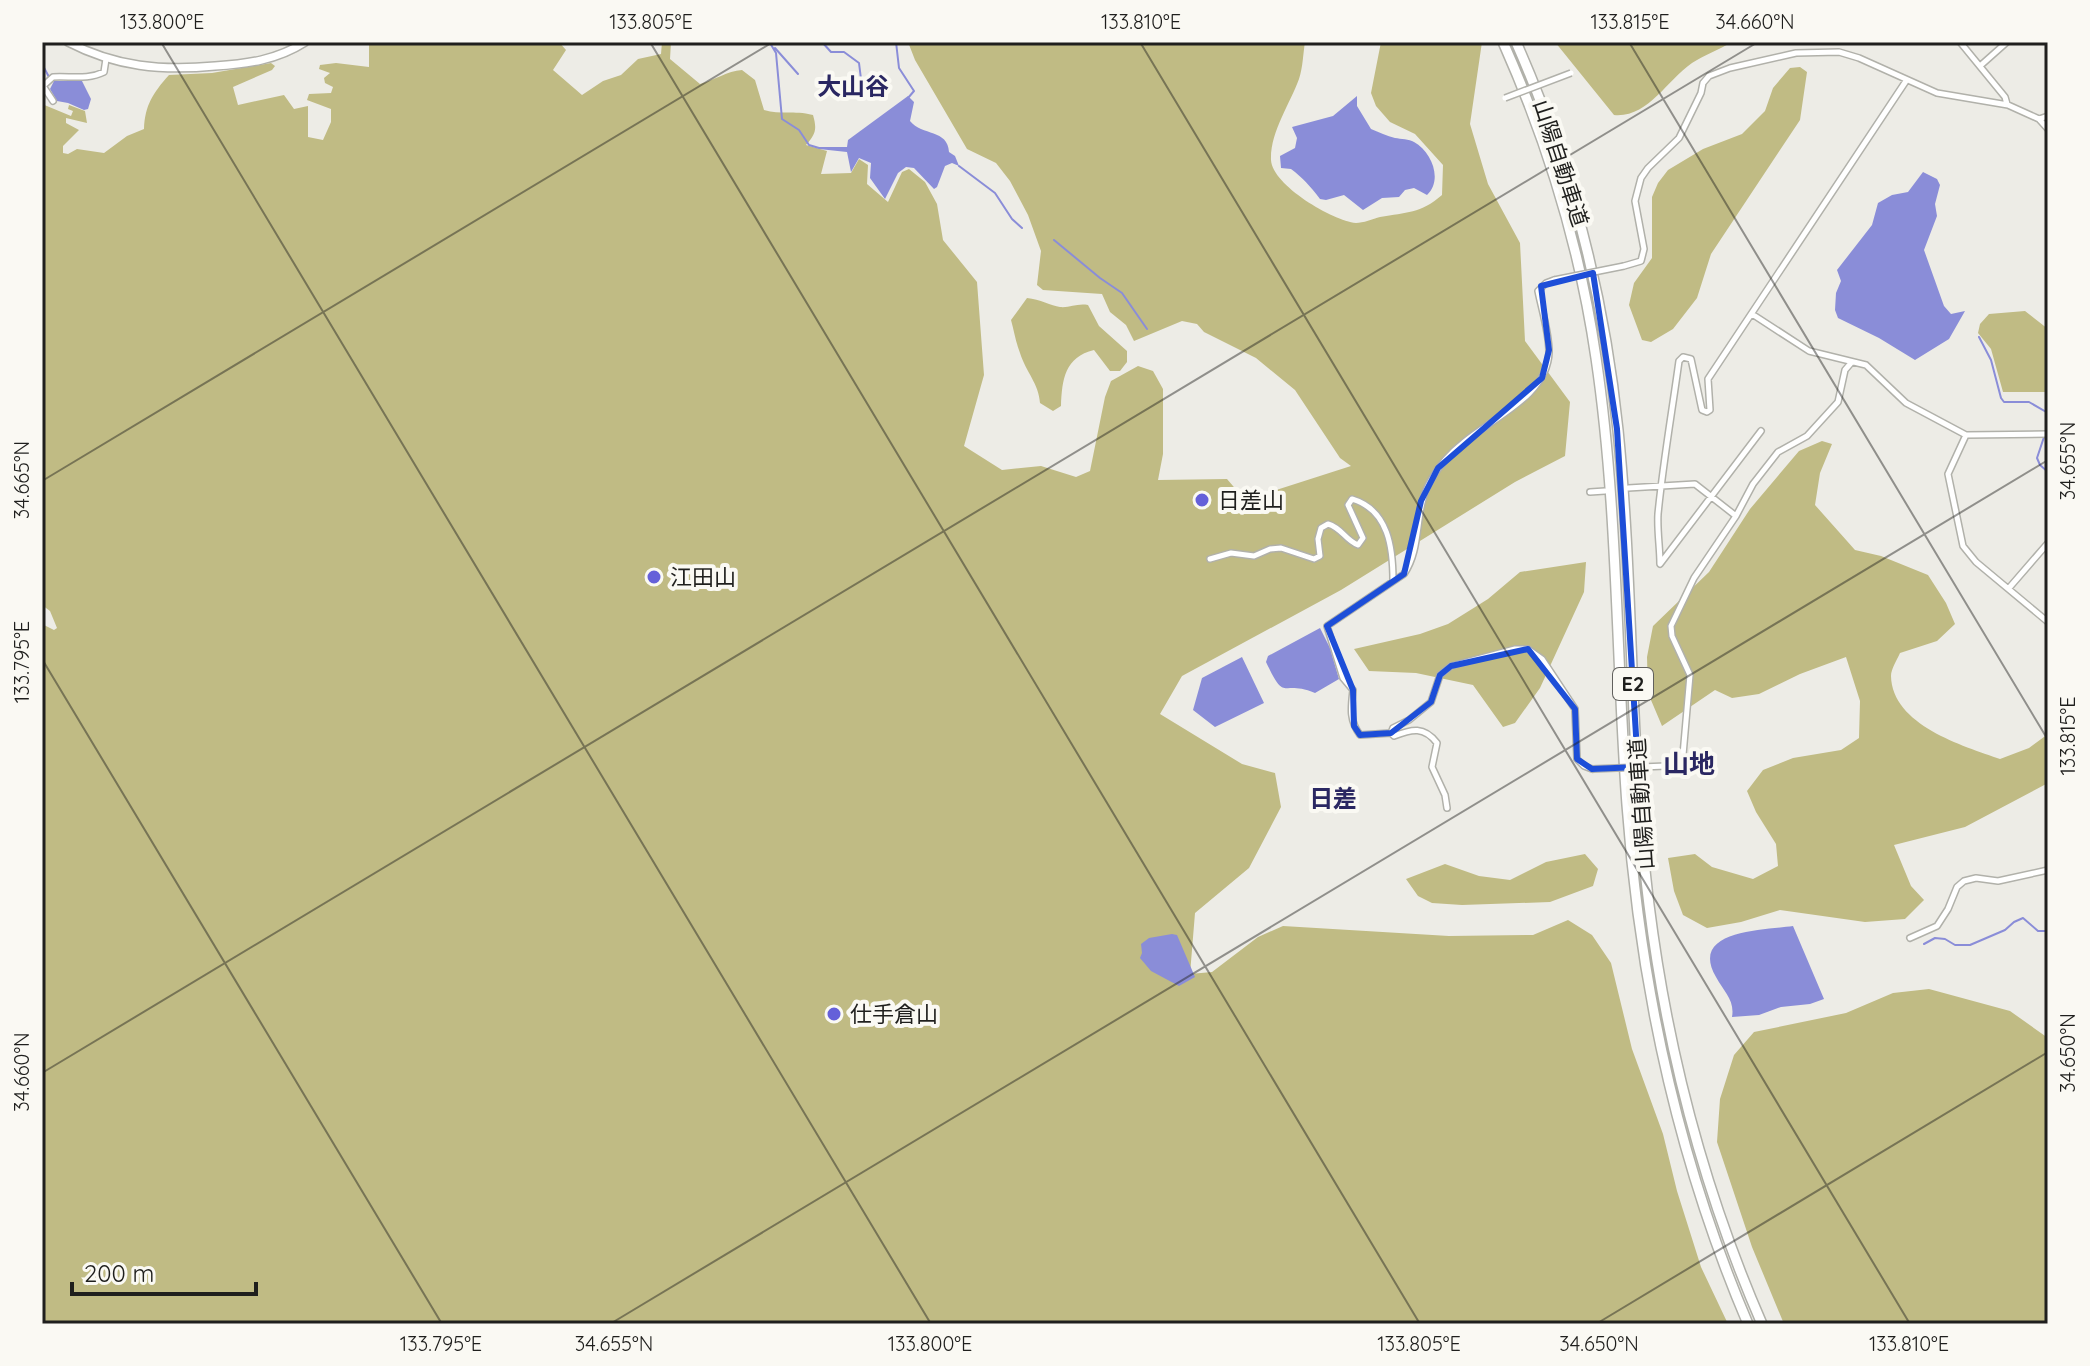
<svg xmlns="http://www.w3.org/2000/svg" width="2090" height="1366" viewBox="0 0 2090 1366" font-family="Quicksand,'Noto Sans JP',sans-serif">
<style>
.green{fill:#c0bb84}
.water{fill:#8a8dd8}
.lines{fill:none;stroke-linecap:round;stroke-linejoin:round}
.stream{stroke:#8a8dd8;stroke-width:2}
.street-casing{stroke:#b1b1aa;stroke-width:8}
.secondary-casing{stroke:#b1b1aa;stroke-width:10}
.highway-casing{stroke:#b1b1aa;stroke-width:12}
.street{stroke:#fff;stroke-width:5}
.secondary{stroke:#fff;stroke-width:7}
.highway{stroke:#fff;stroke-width:9}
.street-bridge-casing{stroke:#b1b1aa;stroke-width:8;stroke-linecap:butt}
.street-bridge{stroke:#fff;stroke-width:5}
.marked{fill:none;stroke:#1d4ed8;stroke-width:6;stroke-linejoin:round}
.ticks{fill:none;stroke:#1f1f1d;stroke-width:2;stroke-opacity:0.45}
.poi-dot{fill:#6560d9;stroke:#faf9f3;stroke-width:3}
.labels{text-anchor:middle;stroke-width:8;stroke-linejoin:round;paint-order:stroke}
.shield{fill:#faf9f3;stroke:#61605d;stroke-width:2}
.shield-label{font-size:20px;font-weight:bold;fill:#1f1f1d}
.street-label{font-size:22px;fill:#1f1f1d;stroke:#faf9f3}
.poi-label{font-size:22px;fill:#1f1f1d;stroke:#faf9f3;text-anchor:start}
.neighbourhood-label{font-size:24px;font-weight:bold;fill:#2a2762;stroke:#faf9f3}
.quarter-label{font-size:26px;font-weight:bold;fill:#2a2762;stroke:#faf9f3}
.neatline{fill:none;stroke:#1f1f1d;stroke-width:3}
.ticks-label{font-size:20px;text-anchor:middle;fill:#1f1f1d}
</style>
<rect width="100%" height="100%" fill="#edece6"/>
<!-- green -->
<path class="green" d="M369,42H559L566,50L553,70L582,95L603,81L621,75L638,59L661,54L662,42H671L670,59L700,84C715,80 727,71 742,70L755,80L764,110C781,115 793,110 813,115C817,129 816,134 806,145L827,151L821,174L851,173L859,159L868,165L867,184L888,202L902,172L909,169L925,182L937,204L943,240L977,282L984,375L964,446L1002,470L1041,466L1076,477L1090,471L1105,397L1111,381L1138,366L1153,371L1163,389V454L1158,480L1227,479L1245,500L1351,466L1340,458L1295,390L1256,358L1204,332L1197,324L1182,321L1134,341L1126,325L1110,312L1102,294L1043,290L1037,285L1041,251L1028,215L1010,181L996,163L967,149L915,60L908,42H1305C1303,54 1303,67 1299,79C1290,104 1270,132 1271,160C1272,185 1333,221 1356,223C1363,223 1373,219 1380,217C1407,212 1420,214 1442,195L1443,165L1415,134L1390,122L1376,106L1371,93L1381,42H1482L1470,124L1488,184L1520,243L1525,341L1570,402L1565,456L1515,482L1341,590L1182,676L1160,714L1242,764L1275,773L1281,807L1249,868L1195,913L1190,974L1212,972L1258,937L1283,926L1449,936L1533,935L1568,920L1592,935L1611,963L1632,1049L1663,1134L1677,1191L1701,1267L1728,1324H42V624L54,630L57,628L50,611L42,605V104L71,116L73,111L68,109L69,105L85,111L87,123L66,118V123L79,130L63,146V153L68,154L77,149L104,153L127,136L144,129C145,105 153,93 169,75L212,73L271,63L275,66L272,70L233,87L238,105L284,95L294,109L308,106V137L323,140L331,122V109L307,100L309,94L331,93L333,87L325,83L324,78L330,73L319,69L320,65L336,63L369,67Z
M1555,42H1732C1719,50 1704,55 1692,63C1666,81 1648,118 1614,115Z
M1800,67L1807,72L1800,120L1711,254L1697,298L1673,329L1651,342L1642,340L1629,305L1634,283L1652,258V197L1658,183L1668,170L1703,149L1742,134L1765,111L1773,88L1790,68Z
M1027,298C1040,299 1051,306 1060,307C1070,308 1077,303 1088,305L1099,326L1127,351V362L1120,371H1110L1094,350C1065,357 1062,379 1061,406L1053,411L1040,403C1039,384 1026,372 1020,353C1016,343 1014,331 1011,320Z
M2025,311L2048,329V392H2003L1991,349L1978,333L1980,324L1989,314Z
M1822,441L1832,444L1820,473L1815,505L1855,550L1881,556L1928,575L1946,603L1955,624L1937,641L1900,653C1897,660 1891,669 1891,676C1892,725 1963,746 2000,759L2029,748L2048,734V783L1965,827L1894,845L1911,886L1924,900L1905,919L1865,922L1780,910L1741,922L1707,928L1683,915L1674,891L1668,858L1695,854L1712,867L1753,879L1778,866L1776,844L1756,812L1747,791L1763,770L1793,758L1841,750L1859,738L1860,701L1846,657L1800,674L1759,694L1732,698L1715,690L1662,726L1648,693L1647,657L1653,626L1709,572L1750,509L1799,451Z
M1586,562L1584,592L1540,688L1515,723L1503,727L1473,685L1416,673L1369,671L1354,649L1420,634L1448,624L1488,599L1520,572Z
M1585,854L1598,869L1593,886L1550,902L1462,905L1432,903L1418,896L1406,879L1445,864L1479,876L1510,880L1546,862Z
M1929,989L2010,1011L2048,1038V1324L2011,1321L2005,1324H1784L1752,1247L1717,1142L1720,1099L1734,1055L1754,1032L1846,1013L1893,993Z"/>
<!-- water -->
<path class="water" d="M54,81H82L91,99L88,109L84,110L68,103L57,101L50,89Z
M908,96L914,102L910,121C922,136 948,129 949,152L955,156L959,166L952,163L945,166L937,187L934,189L914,168L906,167L898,173L885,199L870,178L871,163L859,158L851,172L847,152L819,149V147H847L848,140Z
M1357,96V106L1371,129C1379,132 1387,136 1395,138C1401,139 1409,139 1414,142C1432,152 1443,180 1427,195L1414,188L1405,190L1399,197L1382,198L1363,210L1344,195L1326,200L1320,199C1310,186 1303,178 1291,169L1281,168L1280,156L1295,148L1297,138L1292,127L1333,116Z
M1923,172L1937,179L1940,185L1935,204L1937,216L1924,250L1944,306L1951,314L1965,311L1949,339L1915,360L1879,338L1838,318L1835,310L1836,293L1841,281L1837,270L1872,225L1878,203L1892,195L1908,192Z
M1320,628L1330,648L1339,679L1315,693C1281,679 1286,704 1266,662L1268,656Z
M1242,657L1264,703L1215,727L1193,710L1202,678Z
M1793,926L1824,999L1810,1004L1781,1007L1759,1015L1732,1017C1735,1000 1724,992 1716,977C1688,929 1766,930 1793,926Z
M1172,934L1177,935L1195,977L1179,986L1151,971L1140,958L1142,953L1141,944L1149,938Z"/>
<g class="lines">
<!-- stream -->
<path class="stream" d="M822,42L831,52H844L859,63L862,87
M896,42L899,68L914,91L908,98
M770,43L776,53L782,119L799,130L809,145L819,148
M775,48L798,74
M42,64L49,77
M959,166L995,193L1012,219L1022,228
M1054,240L1100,278L1122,293L1147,329
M1979,337L1991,360L2001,398L2004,402H2029L2048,413
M2048,431V430
M2044,437L2037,458L2040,465L2048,472
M1924,944L1935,938L1945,939L1955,945H1970L2005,930L2014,922L2023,918L2038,931H2048"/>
<defs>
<path id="street" d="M1960,42L2005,97L2007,104
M1980,66L2007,42
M43,86L53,77C71,76 88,80 104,72L106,59
M43,86L53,101
M2039,119L2048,116
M1624,266L1641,261L1644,249L1635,201L1641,178L1648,168L1679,138L1701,93L1703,83L1709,76L1730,68L1796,53L1839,52L1859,58L1937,93L2008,105L2039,119L2048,129
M1752,314L1809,351L1866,365L1906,403L1966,435L2048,434
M1761,431L1660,564C1660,548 1657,530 1658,514C1663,463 1672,412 1679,361L1683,357L1691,359L1702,410L1707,412L1710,410L1708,379L1906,81
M1966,435L1948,474L1963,546L1976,562L2048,622
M1628,488L1695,484L1736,516
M1590,492L1605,491
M1210,559L1231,553L1254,556L1270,549L1281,548L1314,559L1320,556L1318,539L1321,528L1328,524C1342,528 1345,540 1358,545L1363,538L1348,505L1352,499C1389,510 1393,549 1393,581
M2009,588L2048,543
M1391,733L1393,728L1409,720L1431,702L1440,675L1451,666L1515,649H1528L1542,659L1575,709L1577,759L1584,766L1592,769
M1666,766L1676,762L1683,755L1690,675L1672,636L1671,626L1694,578L1736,516L1753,484L1778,452L1807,436L1838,402L1845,370L1851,363
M1447,808L1445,795L1432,767L1437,743C1424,726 1412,729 1394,736L1391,733L1360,735C1349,720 1351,708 1353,690L1343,678L1327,626L1404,574C1423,546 1413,510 1431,480C1439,466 1450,453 1463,443C1492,418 1548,396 1549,352C1549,332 1542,311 1538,291L1546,283L1554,280
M1910,938L1937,926L1948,909L1957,887L1964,881L1976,878L1998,881L2048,870"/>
<path id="secondary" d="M68,42C116,67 162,71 215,66C247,64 277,60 305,42"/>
<path id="highway" d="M1503,42C1548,143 1580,248 1596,358C1618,506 1616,656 1627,805C1640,983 1678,1160 1748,1324
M1516,42C1571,166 1604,295 1618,430C1634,588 1629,747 1649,905C1667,1048 1704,1191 1762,1324"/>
</defs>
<!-- street casing -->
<use href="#street" class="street-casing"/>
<!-- secondary casing -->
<use href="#secondary" class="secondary-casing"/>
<!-- highway casing -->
<use href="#highway" class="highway-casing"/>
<!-- street -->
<use href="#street" class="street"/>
<!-- secondary -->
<use href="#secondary" class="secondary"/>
<!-- highway -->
<use href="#highway" class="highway"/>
<defs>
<path id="street-bridge" d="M1505,98L1571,73
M1554,280L1624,266
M1592,769L1666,766"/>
</defs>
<!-- street-bridge casing -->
<use href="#street-bridge" class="street-bridge-casing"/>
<!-- street-bridge -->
<use href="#street-bridge" class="street-bridge"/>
</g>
<!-- marked area -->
<path class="marked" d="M1593,273L1617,429L1638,767L1592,769L1577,759L1575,709L1528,649L1451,666L1440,675L1431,702L1391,733L1360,735L1354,726L1353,690L1327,626L1404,574L1421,501L1438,468L1542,378L1549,350L1541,286Z"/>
<!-- ticks -->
<path class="ticks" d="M161,42L931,1324M650,42L1420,1324M1140,42L1910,1324M1629,42L2048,740M42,481L773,42M42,659L442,1324M42,1073L1758,42M610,1324L2048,460M1596,1324L2048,1052"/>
<!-- markers -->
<g class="poi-dot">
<circle cx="1202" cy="500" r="8"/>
<circle cx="654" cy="577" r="8"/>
<circle cx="834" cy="1014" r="8"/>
</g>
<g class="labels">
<!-- shield labels -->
<rect class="shield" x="1613" y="668" width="40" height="32" rx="6"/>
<g class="shield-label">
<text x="1633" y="691">E2</text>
</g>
<!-- street labels -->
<g class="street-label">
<text transform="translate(1561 163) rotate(72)" y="8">山陽自動車道</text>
<text transform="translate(1641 804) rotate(-94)" y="8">山陽自動車道</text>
</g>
<!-- poi labels -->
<g class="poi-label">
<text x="1218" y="508">日差山</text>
<text x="670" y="585">江田山</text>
<text x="850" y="1022">仕手倉山</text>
</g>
<!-- neighbourhood labels -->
<g class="neighbourhood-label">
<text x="853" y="95">大山谷</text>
<text x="1333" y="807">日差</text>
</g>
<!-- quarter labels -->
<g class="quarter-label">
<text x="1689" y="773">山地</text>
</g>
</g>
<!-- border -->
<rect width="2090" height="1366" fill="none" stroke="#faf9f3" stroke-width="88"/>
<!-- scale -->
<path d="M72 1282v12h184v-12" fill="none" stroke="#1f1f1d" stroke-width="4"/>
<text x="84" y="1282" font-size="24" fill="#1f1f1d" stroke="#faf9f3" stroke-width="6" paint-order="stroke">200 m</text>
<rect x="44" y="44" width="2002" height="1278" class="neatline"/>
<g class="ticks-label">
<text x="162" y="29">133.800°E</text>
<text x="651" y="29">133.805°E</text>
<text x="1141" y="29">133.810°E</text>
<text x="1630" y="29">133.815°E</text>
<text x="1755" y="29">34.660°N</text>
<text transform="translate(2068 461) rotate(-90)" y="7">34.655°N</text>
<text transform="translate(22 480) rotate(-90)" y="7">34.665°N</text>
<text transform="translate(22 662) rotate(-90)" y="7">133.795°E</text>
<text transform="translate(2068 736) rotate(-90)" y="7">133.815°E</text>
<text transform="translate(2068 1053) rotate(-90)" y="7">34.650°N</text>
<text transform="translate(22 1072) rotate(-90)" y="7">34.660°N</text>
<text x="441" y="1351">133.795°E</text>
<text x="614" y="1351">34.655°N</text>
<text x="930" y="1351">133.800°E</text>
<text x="1419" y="1351">133.805°E</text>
<text x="1599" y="1351">34.650°N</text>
<text x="1909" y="1351">133.810°E</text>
</g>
</svg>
